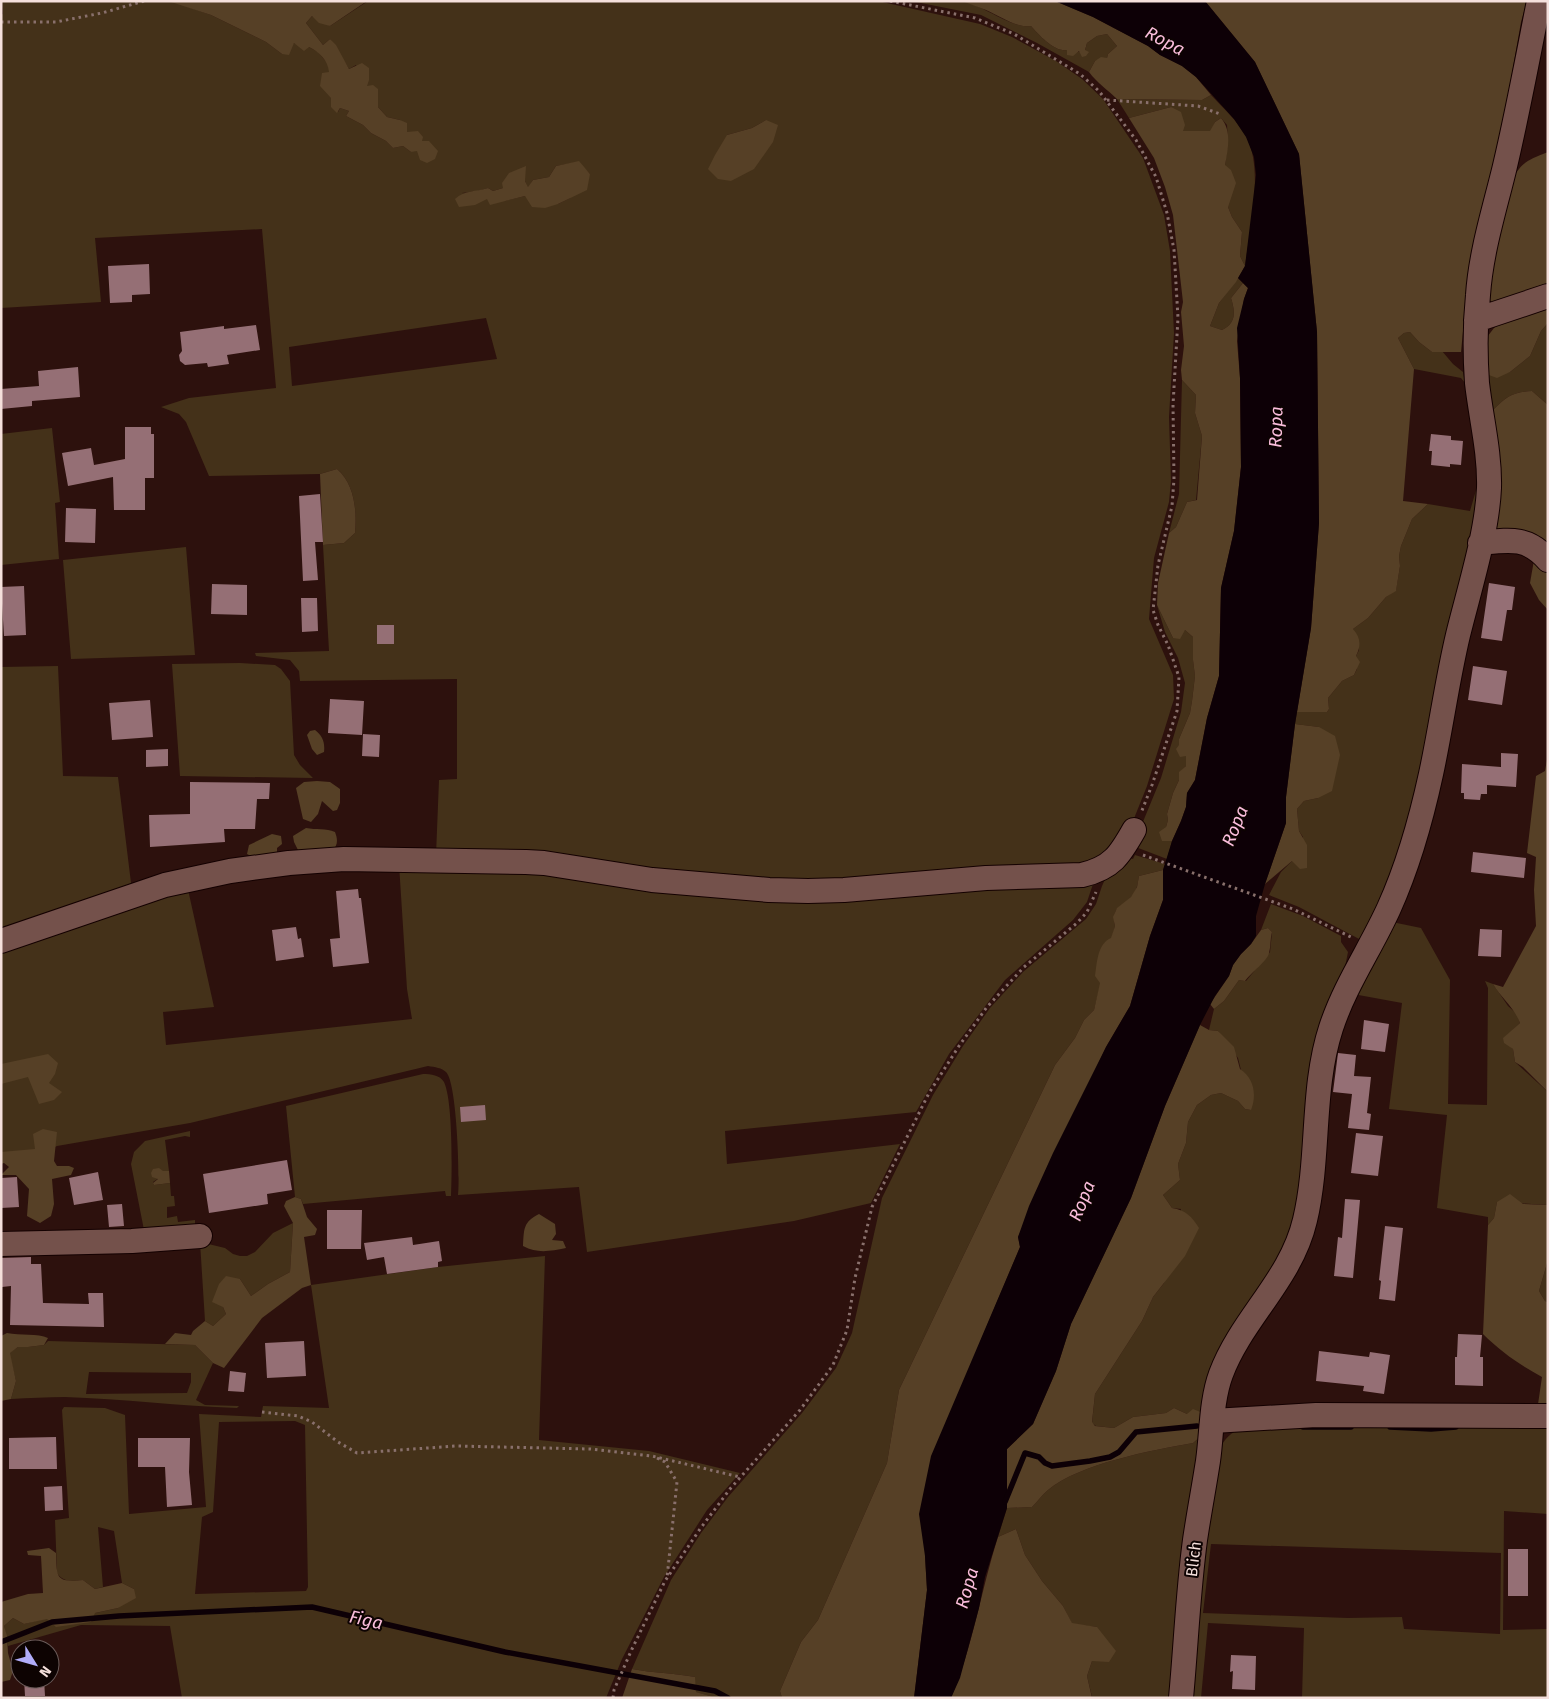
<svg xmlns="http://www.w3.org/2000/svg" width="1549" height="1699" viewBox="0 0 1549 1699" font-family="'Fira Sans',sans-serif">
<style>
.green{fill:#443119;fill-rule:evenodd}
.forest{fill:#564026}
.water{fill:#0d0006}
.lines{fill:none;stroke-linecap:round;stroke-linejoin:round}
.stream{stroke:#0d0006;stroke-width:5.5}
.building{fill:#956f75}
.minor-casing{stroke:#140000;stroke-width:26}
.path{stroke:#89706c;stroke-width:3;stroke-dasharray:2.5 4;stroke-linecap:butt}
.minor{stroke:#74514b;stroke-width:24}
.labels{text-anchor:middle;stroke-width:4;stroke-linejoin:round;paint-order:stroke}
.street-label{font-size:16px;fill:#f5e0dc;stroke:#0d0302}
.water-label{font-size:18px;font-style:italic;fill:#fabddb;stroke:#0d0302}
</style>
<rect width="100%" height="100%" fill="#2d110d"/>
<!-- green -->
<path class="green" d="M2,1H171L211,15L266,42L282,54L294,43L309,47L318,52L329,65L331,98L338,112L340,108L349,111L346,116L363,125L371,133L386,141L393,148L403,146L411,152L422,142L414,132L407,133L400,120L387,117L378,107L356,65L349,69L330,39L323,45L306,23L312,16L330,26L368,1H878L980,24L1012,37L1056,61L1082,79L1103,99L1143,158L1164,215L1170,251L1174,333L1169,417L1171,481L1169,502L1154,558L1149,619L1173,675L1174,699L1147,786L1129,831L1097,864L842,885L436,855L439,780L457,779V679L300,681L299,671L290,660L256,656L255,653L329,651L323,545L344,543L355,533C357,512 355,484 337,469L320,474L209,476L186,422L179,414L161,407L189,398L276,388L262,229L95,238L101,302L1,308V15L3,14ZM766,120L731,181L727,135L752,128ZM578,162L590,174L570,198L558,204L525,196L504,201L462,193L478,191L488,188L493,191L503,188L525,167V181L528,188L533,180L549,177L556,166ZM486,318L497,359L292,386L289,347Z
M911,1C927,1 946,0 962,1C983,5 1012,29 1031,26C1039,35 1054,52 1067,50V55L1085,50L1087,43L1097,36L1107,34L1117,46L1108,54L1107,58L1095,61L1089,72L1037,43L981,15Z
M1211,95C1223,108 1237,120 1246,136C1264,169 1250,229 1245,266L1240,256L1242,232L1232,217L1228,207L1225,165L1228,142L1227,125L1221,118L1215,122L1211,131H1183L1171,107L1129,118L1117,99L1202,100Z
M1238,278L1243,283L1231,298C1235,311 1237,323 1222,330L1210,326L1219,303Z
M1548,323V405L1532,391C1512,392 1506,397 1493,410L1486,374L1510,372L1530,356L1541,331Z
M1410,332L1419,342L1432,352L1442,351L1453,364L1463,372L1465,383L1461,378L1414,369L1398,338L1404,333Z
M1182,380L1196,395L1195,413L1202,436L1196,500L1187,502L1176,527L1169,533L1179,494Z
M52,428L60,502L55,503L59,559L1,565V434Z
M1479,480L1477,514L1427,758L1389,890L1361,940L1299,907L1269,895L1281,872L1292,861L1303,837L1299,831L1297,809L1304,801L1318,798L1319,727L1295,724L1297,712H1327L1329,709L1328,698L1342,681L1354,675L1357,669L1356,656L1359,650L1353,629L1368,618L1386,597L1396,590L1400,566L1399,556L1401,546L1412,519L1428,504L1470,511Z
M186,547L195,655L71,659L63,560Z
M1157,605L1173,638L1185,630L1193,637V660L1195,676L1192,701L1190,713L1179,739L1187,756L1186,766L1179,773V780L1173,793L1167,814L1168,820L1162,841H1172L1167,859L1133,846L1161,778L1181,712L1185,683L1178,658L1165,632Z
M240,663L275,665L281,669L290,681L294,755L300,765L313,778L180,776L172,664Z
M58,666L63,776L118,777L132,891L1,934V667Z
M1135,855L1165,864L1163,870L1139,876C1138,883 1137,889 1133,895C1123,908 1111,905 1115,926L1094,1010L1084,1020L1075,1038L1055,1065L899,1390L887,1463L818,1620L801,1642L780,1691L782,1698H717L695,1692V1677C674,1673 653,1673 632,1669L671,1580L701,1533L728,1497L802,1413L836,1368L852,1333L882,1198L933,1095L963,1046L990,1008L1023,972L1086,919L1096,904L1102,886L1107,875L1127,864L1129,858L1133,859Z
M399,864L543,867L632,883L1081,879L1093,884L1087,902L1073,920L1005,980L949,1054L916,1112L725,1131L727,1164L900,1144L871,1203L794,1221L587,1252L579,1187L458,1195C460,1178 457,1082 446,1072C442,1068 435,1067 428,1066L190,1123L57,1146L46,1151L1,1155V945L187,885L214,1007L163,1012L166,1045L412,1019L407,989Z
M1271,904L1303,916L1341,936V942L1348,952L1303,1176L1286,1248L1203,1413L1187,1414L1174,1408L1166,1413L1133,1417L1114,1428L1096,1426L1092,1423L1095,1394L1142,1321L1153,1297L1164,1283L1181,1209L1172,1208L1163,1195L1180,1180L1178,1164L1186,1143L1188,1122L1197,1105L1211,1095L1221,1093L1238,1101L1245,1109L1251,1110L1238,1058L1218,1031L1209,1030L1214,1009L1224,1001L1239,980L1246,981L1270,952L1272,932L1268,928L1261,930Z
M1392,922L1421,928L1450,980L1448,1104L1487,1105L1488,988L1485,981L1493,984L1508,1006L1517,1014L1520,1023L1504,1038L1513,1049L1515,1062L1548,1092V1205L1497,1202L1494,1218L1488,1225V1217L1437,1208L1447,1115L1389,1109L1402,1003L1353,994Z
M423,1074C431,1074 440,1075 444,1082C453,1101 452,1172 451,1196H446L445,1191L303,1204L301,1199L295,1197L286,1106Z
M190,1131V1137L185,1136L165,1140L169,1171H163L159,1178L153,1182L154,1185L170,1183L171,1196H174L175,1206L167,1207V1218L177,1216L178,1222L195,1220V1226L144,1230L131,1164L134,1152L145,1141Z
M293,1223L290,1272L268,1284L251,1296L240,1279L223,1307L226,1314L213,1326L205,1321L200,1242L225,1248L233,1254L240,1256H247L255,1252L273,1233Z
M545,1256L539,1440L649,1451L740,1473L707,1510L664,1577L622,1659L606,1698H182L170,1626L81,1625L8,1646L4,1626L13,1618L24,1624L47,1618L95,1613L118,1608L134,1589L122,1583L114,1531L98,1527L103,1587L95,1589L83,1580C72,1581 64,1583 57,1573L55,1520L69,1518L62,1410L64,1407L105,1408L125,1415L129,1514L206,1507L199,1414L261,1417L263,1406L329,1408L311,1285L438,1267ZM295,1421L305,1425L308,1587L306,1591L195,1594L202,1517L213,1512L219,1422Z
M1548,1260V1302L1545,1301L1539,1291Z
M48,1341L195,1345L213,1363L196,1400L205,1405L239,1406L237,1408C180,1406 123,1399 65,1397C47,1397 29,1398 11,1399L16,1381L9,1353L18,1347H28L44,1345ZM89,1372L191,1373V1382L187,1393L86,1394Z
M1416,1425L1427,1429L1448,1426L1548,1427V1514L1504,1511L1503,1630L1548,1629V1698H1302L1304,1628L1208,1623L1201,1698H1189L1204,1543L1219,1449C1231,1429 1238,1429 1260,1426ZM1211,1544L1501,1553L1500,1634L1404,1629L1402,1617L1348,1618L1203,1613Z
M1200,1437L1174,1698L1092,1697L1087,1676L1092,1661L1097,1627L1072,1624L1063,1606L1042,1581L1025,1555L1016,1529L998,1537L1007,1508L1032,1507C1037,1502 1042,1495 1048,1490C1079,1464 1152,1450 1193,1443Z"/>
<!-- forest -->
<path class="forest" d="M367,1L330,26L319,23L312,16L306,23L323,45L330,39L336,45L349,69L362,63L369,68V80L367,86L373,85L378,89V107L387,117L400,120L407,123V132L418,131L423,137L422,141H429L438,151L435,159L427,163L420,160L417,151L411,152L403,146L393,148L386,141L371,133L363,125L346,116L349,111L340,108L337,113L331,107V98L320,86L322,73L329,72C328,60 319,52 309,47L304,51L294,43L289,55L282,54L266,42L211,15L171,2Z
M962,1H1055L1093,17L1148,46L1160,55L1182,66L1196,77L1211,95L1202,100L1117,99C1108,90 1097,83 1089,72L1095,61L1101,57L1107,58L1108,54L1117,46L1107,34L1097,36L1087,43L1085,50L1089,52L1086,56L1082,57L1079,51L1073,56L1067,55V50C1054,52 1039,35 1031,26C1016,28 1000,16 986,10C978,7 970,4 962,1Z
M1205,1H1527L1521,22L1498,152L1465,310L1461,352H1432L1419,342L1410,332L1404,333L1398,338L1414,369L1403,501L1428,504L1412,519L1401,546L1399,556L1400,566L1396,591L1386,597L1368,618L1353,629C1361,638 1361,646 1356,656L1360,662L1354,675L1342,681L1328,698L1329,709L1327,712H1297L1311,628L1319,523L1317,332L1299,154L1255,62Z
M1171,107L1181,112L1185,125L1183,131H1210L1215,122L1221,118C1232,131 1228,149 1225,165L1231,170L1236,183L1228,207L1232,217L1242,232L1240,256L1245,266L1236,282L1219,303L1210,326L1222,330C1237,323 1235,311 1231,298L1243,283L1248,288L1244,299L1237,341L1240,378L1241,467L1234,531L1221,588L1219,676L1207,718L1195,780L1187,793L1186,807L1181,821L1172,841H1162L1159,832L1166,827L1168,820L1167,814L1173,793L1179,780V772L1186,766V756L1180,757L1176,749L1179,745V739L1190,713L1192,701L1195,676L1193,660V637L1185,630L1180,639L1173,638L1157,605L1158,583L1169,533L1176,527L1187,502L1197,500L1202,436L1195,413L1196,395L1182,380L1181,370L1184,346L1181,312L1183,302L1173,215L1165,187L1154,158L1129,118Z
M766,120L778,125L773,142L754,169L731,181L718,179L708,169L715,155L727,135L752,128Z
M1548,152V292L1502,305L1491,302L1487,295L1511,181C1523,161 1526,161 1548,152Z
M579,161L590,174L587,190L558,204L545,208L532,207L525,196L490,205L487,199L475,205L459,207L455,199C465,190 475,192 488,188L493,191L503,188L502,183L509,173L526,166L525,181L528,187L533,180L549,177L556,166Z
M1548,304V323L1541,331L1530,356L1510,372L1497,378L1486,374L1484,341L1494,328L1507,319Z
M1532,391L1548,405V552L1494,530L1496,438L1493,410C1506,397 1512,392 1532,391Z
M337,469C355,484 357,512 355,533L344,543L323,545L320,474Z
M1538,556L1548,572V610L1539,600L1530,583L1534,560Z
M1295,724L1319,727L1335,736L1340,755L1332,791L1318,798L1304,801L1297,809L1299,831L1307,845V868L1300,869L1292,861L1265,884L1286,823V797Z
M315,730C323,736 325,743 324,752L317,755L312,749L307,735L310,731Z
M1548,754V1092L1523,1067L1515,1062L1513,1049L1504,1043L1503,1038L1520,1023C1514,1007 1501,998 1493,984L1503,987L1536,926L1534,890L1536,857L1527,853L1536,776L1545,771Z
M317,781L330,782L340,789V803L337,810L333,811L322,801L318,814L311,822L303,819L296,788L304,782Z
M306,828C316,830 326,828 335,832C338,840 338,845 332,851L299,852L294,842L293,836Z
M272,834L281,836L282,844L277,848V852C270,859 255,859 247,854L249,845Z
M1163,870V900L1150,936L1130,1006L1106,1047L1018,1237L1020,1247L981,1340L925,1556L927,1590L914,1698H782L780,1691L801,1642L818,1620L887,1463L899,1390L1055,1065L1075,1038L1084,1020L1094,1010L1100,983L1095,976C1097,964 1097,944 1111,938L1115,926L1113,917L1117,908L1131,897L1137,887L1139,876Z
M1268,928L1272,932C1270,939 1271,946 1269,953C1268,960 1251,973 1245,981L1239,980L1224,1001L1214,1009L1210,1004L1229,976L1233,965L1241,954L1251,944L1261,930Z
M1200,1025L1209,1030L1218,1031L1234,1047L1240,1069C1254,1078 1257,1095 1251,1110L1245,1109L1238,1101L1221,1093L1211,1095L1197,1105L1188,1122L1186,1143L1178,1164L1180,1180L1163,1195L1172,1208C1186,1210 1192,1217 1199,1228L1185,1256L1153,1297L1142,1321L1095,1394L1092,1422L1095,1426L1114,1428L1133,1417L1166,1413L1174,1408L1187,1414L1193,1409L1203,1413L1200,1437L1193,1443C1152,1450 1079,1464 1048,1490C1042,1495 1037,1502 1032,1507L1007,1508V1449L1033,1424L1056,1371L1071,1324L1131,1198L1165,1106Z
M48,1054L58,1063L55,1074L49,1083L62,1092L54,1100L39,1104L28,1077L1,1084V1064Z
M43,1129L57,1132L54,1161L57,1166H69L74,1168L71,1175L52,1179L54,1204L51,1216L40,1223L27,1216L29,1189L16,1175H1L9,1167L4,1163L1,1164V1152L35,1149L33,1134Z
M159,1168L163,1171H169L170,1183L154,1185L153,1183L158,1179L152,1177L151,1173L153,1169Z
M1510,1194L1523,1204L1548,1205V1260L1539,1291L1545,1301L1548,1302V1411H1537L1542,1377C1520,1365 1501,1352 1483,1334L1488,1225L1494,1218L1497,1202Z
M295,1197L301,1199L307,1217L317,1229L315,1235L304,1237L311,1285L302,1288L262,1318L224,1368L213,1363L195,1345L165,1344L175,1333L191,1335L193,1331L205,1321L213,1326L226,1314L223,1307L212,1302L219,1284L226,1276L240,1279L251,1296L268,1284L290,1272L293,1223L284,1206L286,1201Z
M539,1214L555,1224L556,1234L552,1240L563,1241L566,1248C550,1251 538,1254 523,1246C524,1229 523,1222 539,1214Z
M7,1333C20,1336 38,1333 48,1338L44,1345L28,1347H18L10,1353L16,1381L11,1399L1,1401V1336Z
M1016,1529L1025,1555L1042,1581L1063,1606L1072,1623L1097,1627L1116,1651L1109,1662L1092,1661L1087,1676L1092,1698H951C973,1647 981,1590 998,1537Z
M49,1548L56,1553C57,1577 55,1583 83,1580L95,1589L122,1583L134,1589L136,1598L118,1608L95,1613L91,1622L56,1627L47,1619L24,1624L13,1618L4,1626L7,1636L8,1653L13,1671L10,1680L1,1682V1602L28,1594L43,1593L41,1556L28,1555L27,1551Z
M632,1669C653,1673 674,1673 695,1677L696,1692L717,1698H622Z"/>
<!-- water -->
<path class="water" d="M1055,1H1205L1255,62L1299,154L1317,332L1319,523L1311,628L1295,724L1286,797V823L1265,884L1256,916V936L1251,944L1241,954L1233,965L1229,976L1215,996L1200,1025L1165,1106L1131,1198L1071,1324L1056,1371L1033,1424L1007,1449V1508L985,1577L979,1608L960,1678L951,1698H914L927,1590L925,1556L919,1514L931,1456L1020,1247L1018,1237L1029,1206L1053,1153L1106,1047L1130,1006L1150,936L1163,900V870L1172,841L1181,821L1186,807L1187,793L1195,780L1207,718L1219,676L1221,588L1234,531L1241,467L1240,378L1237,328L1244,299L1248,288L1238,278L1245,266L1256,175L1254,157L1246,137L1234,119L1196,77L1182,66L1160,55L1148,46L1093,17Z"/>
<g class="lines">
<!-- stream -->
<path class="stream" d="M1303,1427H1351
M1390,1427L1431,1429L1456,1427
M1005,1502L1025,1453L1039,1457L1045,1463L1052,1466L1090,1461L1110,1457L1119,1452L1136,1432L1197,1426
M1,1642L52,1622L119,1616L312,1607L505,1652L715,1691L728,1698"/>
</g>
<!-- building -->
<path class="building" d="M149,264L150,294L132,295V302L110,303L108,266Z
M256,325L260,350L227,355L229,364L208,367L207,363L185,365L180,361L179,355L182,351L180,332L224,326V329Z
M78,367L80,397L32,401V406L1,409V389L39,386L38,371Z
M125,427H151V434H154V478H145V510H114L113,477L68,486L62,453L91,448L94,465L125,459Z
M1431,434L1451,436V440L1463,441L1461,465L1450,464V467L1431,465L1432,451H1429Z
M320,494L323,542H315L318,580L303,581L299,496Z
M66,508L96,509L95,543L65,542Z
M1489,583L1515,587L1512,610H1507L1502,641L1481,638Z
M212,584L247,585V615L211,614Z
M24,586L26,635L4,636L1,587Z
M301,598H317L318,631L302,632Z
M377,625H394V644H377Z
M1473,666L1507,671L1502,705L1468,700Z
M330,699L364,701L362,735L328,733Z
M150,700L153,737L112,740L109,703Z
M363,734L380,735L379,757L362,756Z
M168,749V766L146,767V750Z
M1501,753L1518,754L1516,787L1487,785V794H1481L1480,800L1464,799V793H1461L1462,764L1501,767Z
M190,782L270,783L269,799H257L255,829H224L225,842L150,847L149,815L190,814Z
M1473,852L1526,858L1524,878L1471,872Z
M358,889L359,898H361L369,963L333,967L330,939L340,938L336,891Z
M296,927L298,939L301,938L304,957L276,961L272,930Z
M1480,929L1502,930L1501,957L1478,956Z
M1364,1020L1389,1024L1385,1052L1361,1049Z
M1338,1053L1356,1055L1354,1076L1371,1077L1367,1113L1371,1114L1369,1130L1348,1128L1352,1094L1333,1092Z
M485,1105L486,1120L461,1122L460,1107Z
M1356,1133L1383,1136L1378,1176L1351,1173Z
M287,1160L292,1190L267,1194L268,1204L209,1213L203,1174Z
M98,1172L103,1200L74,1205L69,1178Z
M17,1177L19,1207L1,1208V1178Z
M1345,1199L1360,1200L1353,1278L1334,1276L1338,1237L1342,1238Z
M122,1204L124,1226L109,1227L107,1205Z
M327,1210H362L361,1249H327Z
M1385,1226L1403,1228L1395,1301L1379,1299L1381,1281L1379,1280Z
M412,1237L413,1245L439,1241L442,1261L438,1262V1267L387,1274L384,1257L367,1260L364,1243Z
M31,1257V1264H41L43,1303L89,1304L88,1293H103L104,1327L10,1325L11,1286L2,1287L1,1258Z
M1458,1334L1482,1335L1480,1357H1483V1386L1455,1385V1357H1457Z
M304,1341L306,1376L267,1378L265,1343Z
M1319,1351L1369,1357L1370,1352L1390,1355L1384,1394L1363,1391L1364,1386L1316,1381Z
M230,1371L246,1373L244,1392L228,1391Z
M56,1437L57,1469H9V1438Z
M138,1438H190L189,1472L192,1505L167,1507L165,1467H138Z
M62,1486L63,1510L45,1511L44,1487Z
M1508,1549H1528V1596H1508Z
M1231,1655L1256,1656L1255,1690L1232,1689L1233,1671L1230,1672Z
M24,1679H44L45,1696H25Z"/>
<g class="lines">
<defs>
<path id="minor" d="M1476,320L1548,296
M1480,543C1509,540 1527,536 1548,560
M1,941L165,885L230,871L289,863L344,859L526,862L544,863L652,880L769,890L808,891L844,890L986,878L1082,875C1112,868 1120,855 1134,830
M1,1244L132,1241L200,1236
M1213,1421L1316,1415L1548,1416
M1181,1698C1186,1645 1188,1592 1195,1540C1199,1513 1204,1487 1208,1461C1212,1433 1211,1401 1221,1374C1242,1318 1291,1280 1305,1220C1320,1157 1311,1089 1331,1028C1345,985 1371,948 1389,908C1408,866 1421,820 1431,774C1441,728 1447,681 1458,635C1469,590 1487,534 1489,488C1490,453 1481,418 1477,383C1475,354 1475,324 1478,295C1481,251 1495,208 1505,166C1518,111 1528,56 1539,1"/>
</defs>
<!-- minor casing -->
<use href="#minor" class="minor-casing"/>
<!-- path -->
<path class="path" d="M890,1L975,18L1014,34L1080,74L1099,91L1136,140L1156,177L1167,213L1174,250L1178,318L1173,405L1174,479L1172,506L1158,565L1153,610L1158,625L1168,645L1179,677L1177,711L1152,785L1141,813
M1,22H56L102,13L144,1
M1107,100L1198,106L1220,114
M1143,855L1293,909L1353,938
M262,1412L298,1416L312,1422L338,1442L357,1453L456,1446L590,1449L652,1456L740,1477
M657,1458L665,1462L677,1482L667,1578
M613,1698L614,1690L632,1649L665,1581L700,1529L730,1489L800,1410L833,1365L847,1330L855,1278L872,1207L929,1093L959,1046L987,1007L1024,967L1077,923L1087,912L1096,892"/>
<!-- minor -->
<use href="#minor" class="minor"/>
</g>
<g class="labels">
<!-- street labels -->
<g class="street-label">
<text transform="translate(1193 1559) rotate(-83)" y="6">Blich</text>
</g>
<!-- water labels -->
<g class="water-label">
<text transform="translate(1165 41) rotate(28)" y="6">Ropa</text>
<text transform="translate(1276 427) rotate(-88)" y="6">Ropa</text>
<text transform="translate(1235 826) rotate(-68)" y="6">Ropa</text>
<text transform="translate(1082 1201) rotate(-68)" y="6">Ropa</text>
<text transform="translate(967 1588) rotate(-74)" y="6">Ropa</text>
<text transform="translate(366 1620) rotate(13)" y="6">Figa</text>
</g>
</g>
<!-- border -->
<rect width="1549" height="1699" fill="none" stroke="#f5e0dc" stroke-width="5"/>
<!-- north arrow -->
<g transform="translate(35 1664) rotate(127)"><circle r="24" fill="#0d0302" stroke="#6a5b59"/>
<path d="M0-4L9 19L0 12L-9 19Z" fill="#b1adfa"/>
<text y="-8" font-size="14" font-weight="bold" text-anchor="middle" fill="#f5e0dc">N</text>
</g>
</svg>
